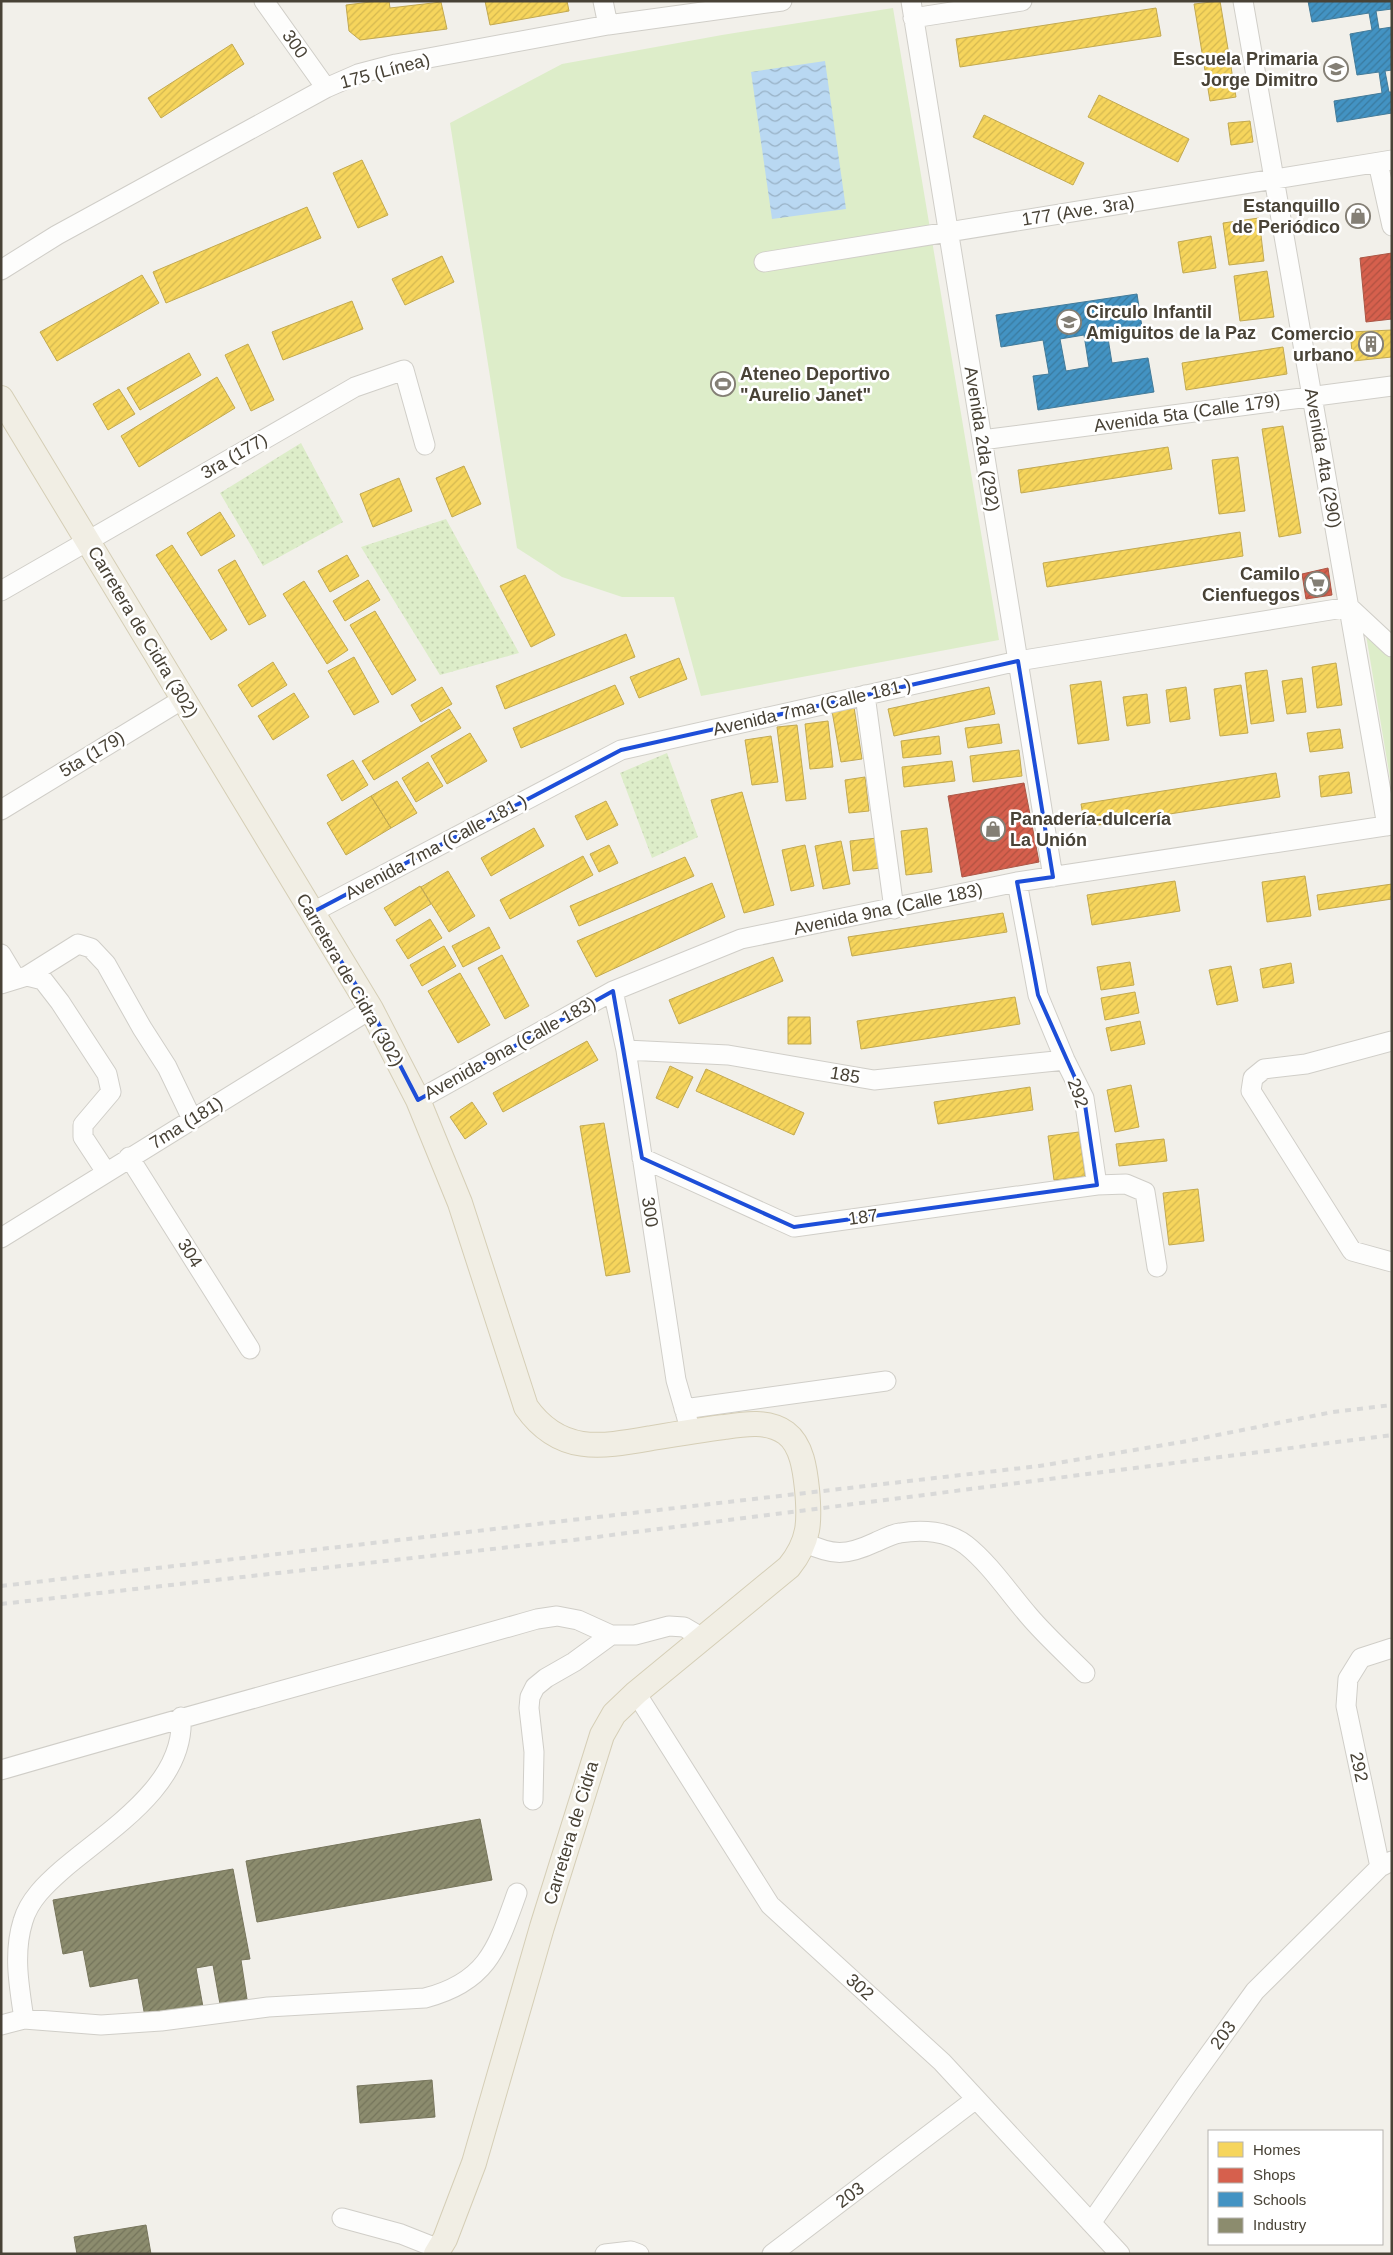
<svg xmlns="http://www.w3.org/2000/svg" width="1393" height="2255" viewBox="0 0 1393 2255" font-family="Helvetica,sans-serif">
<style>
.grass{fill:url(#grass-dots)}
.green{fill:#ddedc9}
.water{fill:url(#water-waves)}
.homes{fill:url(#homes-hatch);stroke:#c2a951}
.shops{fill:url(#shops-hatch);stroke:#ab5746}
.schools{fill:url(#schools-hatch);stroke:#447b99;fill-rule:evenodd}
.industry{fill:url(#industry-hatch);stroke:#78765d}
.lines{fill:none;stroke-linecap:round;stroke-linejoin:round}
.minor-casing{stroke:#d0cec8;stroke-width:21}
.major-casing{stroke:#d5ceb6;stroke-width:26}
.minor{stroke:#fdfdfc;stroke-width:19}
.major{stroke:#f1eee4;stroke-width:24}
.rail{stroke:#d9d9d8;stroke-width:4;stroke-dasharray:6 6;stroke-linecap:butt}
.marked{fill:none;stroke:#1d4ed8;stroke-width:4;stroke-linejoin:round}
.labels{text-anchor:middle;stroke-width:5;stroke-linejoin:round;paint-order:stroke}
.street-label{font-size:18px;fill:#484236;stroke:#fff}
.poi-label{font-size:18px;font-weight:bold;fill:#484236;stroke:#fff;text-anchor:end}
</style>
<defs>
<pattern id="grass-dots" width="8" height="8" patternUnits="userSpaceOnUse" patternTransform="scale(1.25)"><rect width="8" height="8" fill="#ddedc9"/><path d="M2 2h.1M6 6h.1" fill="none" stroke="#bfccad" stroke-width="1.8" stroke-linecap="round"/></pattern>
<pattern id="water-waves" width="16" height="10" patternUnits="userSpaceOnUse" patternTransform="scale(1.25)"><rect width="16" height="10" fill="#b9d8f2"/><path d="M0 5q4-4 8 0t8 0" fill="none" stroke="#98b1c5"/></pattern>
<pattern id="homes-hatch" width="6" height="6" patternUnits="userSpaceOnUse" patternTransform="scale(1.25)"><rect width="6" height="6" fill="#f6d55c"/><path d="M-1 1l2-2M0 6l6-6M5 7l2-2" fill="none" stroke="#d4b851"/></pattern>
<pattern id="shops-hatch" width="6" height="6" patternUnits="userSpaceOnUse" patternTransform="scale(1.25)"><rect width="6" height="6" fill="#d6604d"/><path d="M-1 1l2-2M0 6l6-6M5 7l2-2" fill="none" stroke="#b05141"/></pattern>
<pattern id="schools-hatch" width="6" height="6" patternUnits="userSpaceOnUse" patternTransform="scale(1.25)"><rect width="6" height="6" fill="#4393c3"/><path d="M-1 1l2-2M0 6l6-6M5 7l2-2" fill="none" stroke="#3a7a9f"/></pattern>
<pattern id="industry-hatch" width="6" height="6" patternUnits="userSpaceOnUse" patternTransform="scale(1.25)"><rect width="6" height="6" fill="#8c8c6e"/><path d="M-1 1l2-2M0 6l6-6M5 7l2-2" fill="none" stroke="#74745b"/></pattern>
</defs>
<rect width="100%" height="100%" fill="#f2f0ea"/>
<!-- grass -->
<path class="grass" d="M301,443L343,522L263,566L220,493Z
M446,519L519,653L440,675L361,547Z
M667,753L698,837L652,858L620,773Z"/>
<!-- green -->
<path class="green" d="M893,8L999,640L701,696L674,597H622L562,577L517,548L450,123L562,64L722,35Z
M1366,635L1392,659V790Z"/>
<!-- water -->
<path class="water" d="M825,61L846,209L772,219L751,72Z"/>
<!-- homes -->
<path class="homes" d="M378,1H389L390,8L441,2L447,29L360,40L349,31L346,5Z
M485,1H567L569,11L490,25Z
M1220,1L1236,97L1210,101L1194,4Z
M1156,8L1161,36L960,67L956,39Z
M232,44L244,64L161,118L148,98Z
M1099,95L1189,139L1178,162L1088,117Z
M984,115L1084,163L1073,185L973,137Z
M1250,121L1253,142L1231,145L1228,123Z
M362,160L388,215L358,228L333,173Z
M307,207L321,238L166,303L153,272Z
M1259,218L1264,261L1229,265L1223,223Z
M1211,236L1216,268L1183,273L1178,242Z
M442,256L454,282L405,305L392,279Z
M1267,271L1274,317L1240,321L1234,276Z
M142,275L159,303L57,361L40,332Z
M352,301L363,329L283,360L272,332Z
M1392,330V357L1353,361L1350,332Z
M248,344L274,400L251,411L225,355Z
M1283,347L1287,374L1186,390L1182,363Z
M189,353L201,375L140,410L127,388Z
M217,377L235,408L139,467L121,436Z
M119,389L135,414L108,430L93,404Z
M1283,426L1301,533L1279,537L1262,429Z
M1168,447L1172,469L1021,493L1018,470Z
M1238,457L1245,511L1219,514L1212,460Z
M464,466L481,504L452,517L436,478Z
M399,478L412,511L373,527L360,494Z
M220,512L235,536L201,556L187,533Z
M1240,532L1243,556L1047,587L1043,563Z
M172,545L227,630L211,640L156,555Z
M347,555L359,576L330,592L318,571Z
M235,560L266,616L249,625L218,570Z
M525,575L555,635L531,647L500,586Z
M368,580L380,600L345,621L333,601Z
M304,581L348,650L327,664L283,594Z
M375,611L416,680L392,695L350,625Z
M626,634L635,657L505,709L496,686Z
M354,657L379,702L354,715L328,671Z
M679,658L687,679L639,698L630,677Z
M273,662L287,685L252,707L238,685Z
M1336,663L1342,705L1317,708L1312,667Z
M1267,670L1274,721L1251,724L1245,673Z
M1302,678L1306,712L1287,714L1282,681Z
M1101,681L1109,740L1078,744L1070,685Z
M615,685L624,704L521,748L513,728Z
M1241,685L1248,733L1220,736L1214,689Z
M442,687L452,704L421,722L411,705Z
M989,687L995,714L894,736L888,709Z
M1186,687L1190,719L1170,722L1166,690Z
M294,693L309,717L273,740L258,716Z
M1147,694L1150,723L1127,726L1123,697Z
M854,707L862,759L841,762L832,711Z
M449,709L461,728L374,780L362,761Z
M828,721L833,767L810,769L805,724Z
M999,724L1002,743L968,748L965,728Z
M797,725L806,799L786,801L777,727Z
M1340,729L1343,748L1310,752L1307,733Z
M470,733L487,761L447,784L431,756Z
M771,736L778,782L752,785L745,740Z
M939,736L941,754L903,758L901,741Z
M1019,750L1022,776L973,782L970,756Z
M353,760L368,785L342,801L327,775Z
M952,761L955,781L904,787L902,767Z
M428,762L443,786L416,802L402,778Z
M1349,772L1352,793L1321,797L1319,776Z
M1276,773L1280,797L1085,827L1081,804Z
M865,777L869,811L849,813L845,780Z
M397,781L417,813L391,828L371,796Z
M742,792L774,905L744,913L711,800Z
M371,796L391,828L346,855L327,823Z
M606,801L618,825L587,840L575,816Z
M534,828L544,846L491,876L481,858Z
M927,828L932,872L906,875L901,831Z
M877,838L881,868L853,871L850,841Z
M841,841L850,884L823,889L815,846Z
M609,845L618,863L599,872L590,854Z
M805,845L814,886L791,891L782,850Z
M583,856L593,875L510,919L500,900Z
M685,857L694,876L579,926L570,906Z
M448,871L475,916L449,932L421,887Z
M1305,876L1311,916L1267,922L1262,882Z
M1175,881L1180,911L1092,925L1087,895Z
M712,883L725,917L596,977L577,941Z
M1392,884V899L1319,910L1317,895Z
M420,886L431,904L395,926L384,908Z
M1003,913L1007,932L852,956L848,937Z
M430,919L442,938L408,959L396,940Z
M489,927L500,948L463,967L452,946Z
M444,946L456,966L422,986L410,965Z
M502,955L529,1006L505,1019L478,968Z
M773,957L783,981L679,1024L669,1000Z
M1130,962L1134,985L1101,990L1097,967Z
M1291,963L1294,983L1263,988L1260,969Z
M1231,966L1238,1001L1217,1005L1209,970Z
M460,973L490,1025L458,1043L428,991Z
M1135,992L1139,1013L1105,1020L1101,998Z
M1015,997L1020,1024L861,1049L857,1021Z
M788,1017H810L811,1044H788Z
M1140,1021L1145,1044L1111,1051L1106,1028Z
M587,1041L598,1060L503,1112L493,1093Z
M670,1066L693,1077L678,1108L656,1098Z
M706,1069L804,1113L794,1135L696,1091Z
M1131,1085L1139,1127L1115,1132L1107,1090Z
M1030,1087L1033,1110L938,1124L934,1102Z
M472,1102L487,1124L465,1139L450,1117Z
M604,1123L630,1272L606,1276L580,1126Z
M1079,1132L1085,1176L1054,1180L1048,1136Z
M1164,1139L1167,1161L1119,1166L1116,1144Z
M1198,1189L1204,1241L1169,1245L1163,1193Z"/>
<!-- shops -->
<path class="shops" d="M1392,253V319L1366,322L1360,258Z
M1328,568L1332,595L1306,599L1302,574Z
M1024,783L1039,862L962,877L948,796Z"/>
<!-- schools -->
<path class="schools" d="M1308,1H1392V9L1376,11L1379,29L1392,27V70L1385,71L1389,92H1392V113L1337,122L1334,101L1382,93L1379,72L1357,75L1350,34L1372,30L1369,13L1312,22Z
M1137,294L1142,327L1107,332L1112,363L1148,358L1154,392L1038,410L1033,376L1049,374L1043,340L1001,347L996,315ZM1084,335L1089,367L1066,371L1060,339Z"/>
<!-- industry -->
<path class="industry" d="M480,1819L492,1880L257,1922L246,1861Z
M233,1869L250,1959L241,1960L247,1999L220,2004L213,1965L196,1968L203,2007L145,2017L138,1978L90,1987L83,1950L63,1954L53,1900Z
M432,2080L435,2117L360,2123L357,2086Z
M146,2225L151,2254H77L74,2237Z"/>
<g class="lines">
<defs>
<path id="minor" d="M264,1L326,88
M603,1L608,25
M911,1L1053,877
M1243,1L1387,826
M913,18L1022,1
M1378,163L1392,226
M764,262L1392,160
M1,270L57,235L326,88L358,74L396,64L608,25L782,1
M982,440L1392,386
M1,591L355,387L404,370L425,445
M865,695L894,909
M1,810L183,699
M1017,882L1038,995L1065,1060L1084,1098L1097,1185
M311,913L621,750L1018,661L1349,607L1392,647
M1,954L16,979
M27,976L78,944L91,948L106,964L142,1028L167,1067L192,1119
M1,984L27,976L43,980L60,1002L107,1074L111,1092L83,1125V1137L106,1172
M613,991L626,1050L676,1380L691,1432
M1392,1041L1306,1064L1264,1069L1253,1078L1251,1091L1352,1251L1392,1262
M626,1050L728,1055L874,1080L1065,1060
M418,1100L613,991L741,939L1017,882L1392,825
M129,1157L250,1349
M642,1158L794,1227L1097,1185L1126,1184L1145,1192L1157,1267
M1,1238L371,1009
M684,1409L886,1381
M804,1542C833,1556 846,1556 876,1542C883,1539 892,1534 900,1533C922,1529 948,1531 966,1545C990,1564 1009,1593 1029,1616C1046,1636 1066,1654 1085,1673
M636,1693L770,1905L942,2062L1120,2254
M1,1770C179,1718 359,1670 537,1619L557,1616L578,1620L611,1635H635L669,1626L684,1627L701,1637
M533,1800L534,1752L529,1708L530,1697L535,1687L546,1678L574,1662L611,1635
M1380,1867L1346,1706L1348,1679L1361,1658L1392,1648
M24,2019C19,1986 13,1953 23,1921C29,1900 46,1884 62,1870C107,1831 186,1785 181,1717
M1,2025L24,2019L101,2025L161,2021L268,2007L425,1998C487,1982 497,1949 517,1893
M342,2218L401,2234L439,2249
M1091,2223L1187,2085L1255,1991L1380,1867L1392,1861
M605,2254L631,2251L639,2254
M772,2254L976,2099"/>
<path id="major" d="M1,398L371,1009L418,1100L460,1203L526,1407C560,1455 601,1447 652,1438C676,1434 700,1430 724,1427C744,1424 768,1420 786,1433C802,1445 805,1470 807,1489C810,1521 810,1541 789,1567L636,1693L614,1714L602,1735L542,1927L474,2163L445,2239L436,2254"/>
</defs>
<!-- minor casing -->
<use href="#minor" class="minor-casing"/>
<!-- major casing -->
<use href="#major" class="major-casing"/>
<!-- minor -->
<use href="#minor" class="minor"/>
<!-- major -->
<use href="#major" class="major"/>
<!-- rail -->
<path class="rail" d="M1,1586L1039,1466L1182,1442L1333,1412L1392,1405
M1,1604L573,1540L1392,1435"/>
</g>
<!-- marked area -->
<path class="marked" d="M1018,661L1053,877L1017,882L1038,995L1084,1098L1097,1185L794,1227L642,1158L613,991L418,1100L371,1009L311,913L621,750Z"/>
<!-- icons -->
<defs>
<symbol id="school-ring" viewBox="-11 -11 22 22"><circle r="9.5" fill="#fff" stroke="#847f75" stroke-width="1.5"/><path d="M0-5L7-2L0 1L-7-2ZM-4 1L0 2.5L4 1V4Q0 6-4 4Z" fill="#847f75"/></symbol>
<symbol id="shop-ring" viewBox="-11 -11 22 22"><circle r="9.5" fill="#fff" stroke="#847f75" stroke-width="1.5"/><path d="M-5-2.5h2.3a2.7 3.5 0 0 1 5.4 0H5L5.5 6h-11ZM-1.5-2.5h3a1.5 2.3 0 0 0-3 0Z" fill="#847f75"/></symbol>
<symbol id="building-ring" viewBox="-11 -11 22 22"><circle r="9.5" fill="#fff" stroke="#847f75" stroke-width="1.5"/><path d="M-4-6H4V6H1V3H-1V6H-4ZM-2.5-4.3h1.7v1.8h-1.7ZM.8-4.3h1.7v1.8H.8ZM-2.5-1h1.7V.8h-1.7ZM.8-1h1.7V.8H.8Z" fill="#847f75"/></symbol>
<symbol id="stadium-ring" viewBox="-11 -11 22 22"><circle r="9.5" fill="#fff" stroke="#847f75" stroke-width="1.5"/><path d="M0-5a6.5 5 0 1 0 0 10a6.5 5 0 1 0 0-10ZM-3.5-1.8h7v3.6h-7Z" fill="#847f75"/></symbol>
<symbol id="supermarket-ring" viewBox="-11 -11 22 22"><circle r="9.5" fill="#fff" stroke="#847f75" stroke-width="1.5"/><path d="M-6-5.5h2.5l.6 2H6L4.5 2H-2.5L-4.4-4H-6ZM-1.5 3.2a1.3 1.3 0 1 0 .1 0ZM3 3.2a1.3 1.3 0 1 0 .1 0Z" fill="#847f75"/></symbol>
</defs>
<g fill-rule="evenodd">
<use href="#school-ring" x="1322" y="55" width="28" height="28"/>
<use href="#shop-ring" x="1344" y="202" width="28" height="28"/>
<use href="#school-ring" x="1055" y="308" width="28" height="28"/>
<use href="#building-ring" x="1357" y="330" width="28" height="28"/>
<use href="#stadium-ring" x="709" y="370" width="28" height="28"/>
<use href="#supermarket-ring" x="1303" y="570" width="28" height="28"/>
<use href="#shop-ring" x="979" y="815" width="28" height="28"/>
</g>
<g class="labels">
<!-- street labels -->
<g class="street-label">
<text transform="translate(295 44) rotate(55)" y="6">300</text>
<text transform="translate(385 71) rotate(-15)" y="6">175 (Línea)</text>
<text transform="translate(1078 211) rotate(-9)" y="6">177 (Ave. 3ra)</text>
<text transform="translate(1187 413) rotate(-8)" y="6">Avenida 5ta (Calle 179)</text>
<text transform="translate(982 439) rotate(81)" y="6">Avenida 2da (292)</text>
<text transform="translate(234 456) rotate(-30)" y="6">3ra (177)</text>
<text transform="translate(1323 458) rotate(80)" y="6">Avenida 4ta (290)</text>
<text transform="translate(143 632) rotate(59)" y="6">Carretera de Cidra (302)</text>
<text transform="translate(812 707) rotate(-13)" y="6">Avenida 7ma (Calle 181 )</text>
<text transform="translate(92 754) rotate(-31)" y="6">5ta (179)</text>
<text transform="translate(436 847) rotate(-28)" y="6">Avenida 7ma (Calle 181 )</text>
<text transform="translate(888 909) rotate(-12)" y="6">Avenida 9na (Calle 183)</text>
<text transform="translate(350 980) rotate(60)" y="6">Carretera de Cidra (302)</text>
<text transform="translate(510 1048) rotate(-29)" y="6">Avenida 9na (Calle 183)</text>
<text transform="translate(845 1075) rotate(10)" y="6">185</text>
<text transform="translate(1078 1093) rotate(70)" y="6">292</text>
<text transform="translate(186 1123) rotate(-32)" y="6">7ma (181)</text>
<text transform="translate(650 1212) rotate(81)" y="6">300</text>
<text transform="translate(863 1217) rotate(-8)" y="6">187</text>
<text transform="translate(190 1253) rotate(58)" y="6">304</text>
<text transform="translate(1359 1767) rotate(78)" y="6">292</text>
<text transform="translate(571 1833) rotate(-73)" y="6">Carretera de Cidra</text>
<text transform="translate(860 1987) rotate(42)" y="6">302</text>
<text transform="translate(1223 2035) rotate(-54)" y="6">203</text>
<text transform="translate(850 2195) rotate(-37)" y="6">203</text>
</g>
<!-- poi labels -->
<g class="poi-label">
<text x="1318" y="65">Escuela Primaria<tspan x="1318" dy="21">Jorge Dimitro</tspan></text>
<text x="1340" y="212">Estanquillo<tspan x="1340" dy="21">de Periódico</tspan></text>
<text x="1086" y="318" text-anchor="start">Circulo Infantil<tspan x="1086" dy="21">Amiguitos de la Paz</tspan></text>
<text x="1354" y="340">Comercio<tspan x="1354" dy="21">urbano</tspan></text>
<text x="740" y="380" text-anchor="start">Ateneo Deportivo<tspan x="740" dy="21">"Aurelio Janet"</tspan></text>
<text x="1300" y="580">Camilo<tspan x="1300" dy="21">Cienfuegos</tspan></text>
<text x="1010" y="825" text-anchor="start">Panadería-dulcería<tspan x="1010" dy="21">La Unión</tspan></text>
</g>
</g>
<!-- border -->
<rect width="1393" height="2255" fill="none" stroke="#484236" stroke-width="5"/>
<!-- legend -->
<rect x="1208" y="2130" width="175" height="115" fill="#ffffff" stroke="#b6b3af"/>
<rect x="1218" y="2142" width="25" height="15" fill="#f6d55c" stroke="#b6b3af"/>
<text x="1253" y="2155" font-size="15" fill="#484236">Homes</text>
<rect x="1218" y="2168" width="25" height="15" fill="#d6604d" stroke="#b6b3af"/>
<text x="1253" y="2180" font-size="15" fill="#484236">Shops</text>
<rect x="1218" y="2192" width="25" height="15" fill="#4393c3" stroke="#b6b3af"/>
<text x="1253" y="2205" font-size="15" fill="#484236">Schools</text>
<rect x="1218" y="2218" width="25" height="15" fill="#8c8c6e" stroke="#b6b3af"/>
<text x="1253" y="2230" font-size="15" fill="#484236">Industry</text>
</svg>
